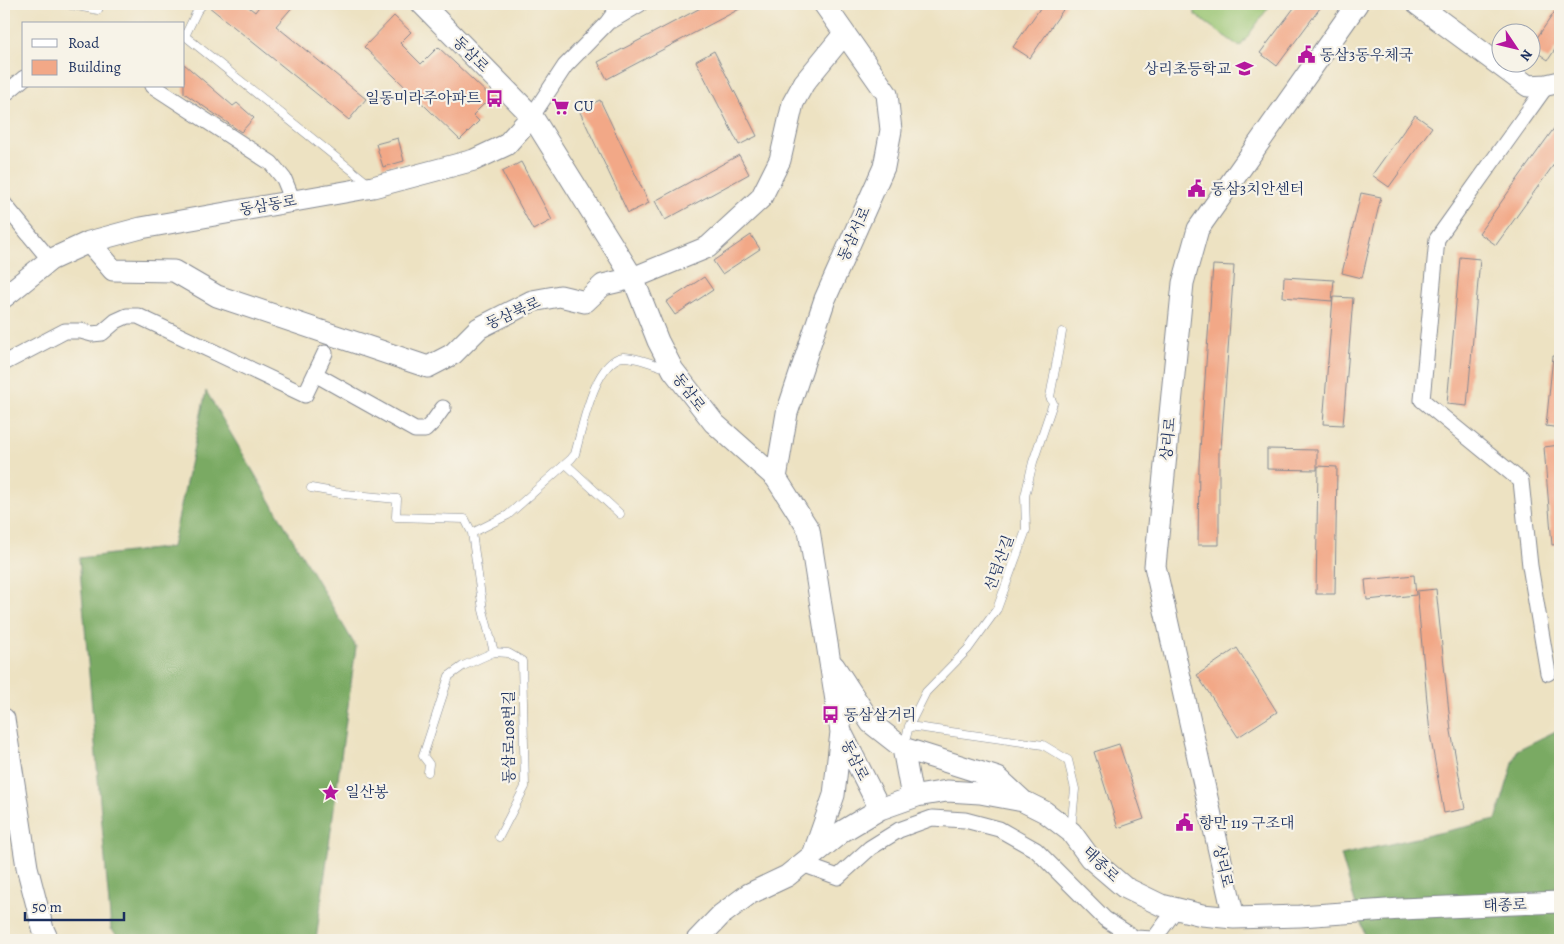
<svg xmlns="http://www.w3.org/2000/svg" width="1564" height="944" viewBox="0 0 1564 944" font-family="Alegreya,'Noto Serif KR',serif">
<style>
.green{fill:#99c572;stroke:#5a7a68}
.forest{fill:#7aaa64;stroke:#4a6c61}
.building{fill:#f2a887}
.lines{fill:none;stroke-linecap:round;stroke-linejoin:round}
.lane-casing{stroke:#848890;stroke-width:9}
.street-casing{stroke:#848890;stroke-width:17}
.secondary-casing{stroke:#848890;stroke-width:23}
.lane{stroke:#fff;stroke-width:8}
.street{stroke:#fff;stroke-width:15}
.secondary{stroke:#fff;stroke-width:21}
.labels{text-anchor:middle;stroke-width:4.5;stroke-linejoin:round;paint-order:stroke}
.street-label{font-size:15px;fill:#1b2f5e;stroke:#f7f3e8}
.poi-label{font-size:15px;fill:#1b2f5e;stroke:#f7f3e8;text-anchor:start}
</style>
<rect width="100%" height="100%" fill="#f7f3e8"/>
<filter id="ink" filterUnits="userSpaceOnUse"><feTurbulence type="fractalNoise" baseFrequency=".02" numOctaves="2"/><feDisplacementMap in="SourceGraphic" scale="10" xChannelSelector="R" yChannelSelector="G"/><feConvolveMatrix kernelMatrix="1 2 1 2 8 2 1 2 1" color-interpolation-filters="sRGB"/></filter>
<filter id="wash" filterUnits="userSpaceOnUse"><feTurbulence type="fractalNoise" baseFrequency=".0096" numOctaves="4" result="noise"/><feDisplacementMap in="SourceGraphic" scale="20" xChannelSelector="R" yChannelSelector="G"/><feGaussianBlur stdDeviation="1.12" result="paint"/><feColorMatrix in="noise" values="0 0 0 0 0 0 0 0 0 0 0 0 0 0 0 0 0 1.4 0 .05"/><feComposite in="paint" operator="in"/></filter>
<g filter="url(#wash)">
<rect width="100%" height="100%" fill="#ede2c2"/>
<!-- green -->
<path class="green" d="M1195,4H1271L1240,47L1195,15Z"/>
<!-- forest -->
<path class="forest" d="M206,391L356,647L316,940H122L111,929L79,558L172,547Z
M1560,729V940H1366L1341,855L1496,820L1517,750Z"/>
<g id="blocks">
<!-- building -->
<path class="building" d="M208,4H245L255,12L261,4H295L276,26L366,99L349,120L208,6Z
M708,4H749L607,79L598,62Z
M1043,4H1067L1030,58L1013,47Z
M1297,4H1323L1277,66L1260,53Z
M1560,4V42L1548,60L1532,49V45Z
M394,16L411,32L400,43L421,64L438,47L491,97L473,115L479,121L460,140L364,47Z
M714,51L757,136L739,145L696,61Z
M184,64L233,106L237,103L254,118L241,132L184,93Z
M600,100L649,203L628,213L579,110Z
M1415,115L1432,127L1389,187L1372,175Z
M1560,120V156L1496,245L1479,233Z
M398,138L404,161L383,167L376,144Z
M739,155L749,174L665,220L655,201Z
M521,162L552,220L533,230L502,172Z
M1361,193L1381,197L1362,278L1342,273Z
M751,235L760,249L722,274L713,261Z
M1460,257L1480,259L1467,406L1447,404Z
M1213,265L1234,266L1221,449L1219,448V545H1198L1199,463Z
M704,277L713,290L675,315L666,302Z
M1284,277L1334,280L1332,301L1283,297Z
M1333,297L1353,298L1343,425L1323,424Z
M1553,356H1560V428L1546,426Z
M1560,445V544L1552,545L1544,447Z
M1267,449L1317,450V470L1267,469Z
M1318,466L1337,467L1335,594H1316Z
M1414,575L1416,595L1367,600L1365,580Z
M1436,589L1451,731L1465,809L1444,813L1430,734L1417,591Z
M1237,648L1277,712L1238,737L1197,675Z
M1119,744L1144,819L1118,828L1094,752Z"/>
</g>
</g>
<g filter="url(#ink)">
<use href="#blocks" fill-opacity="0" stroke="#848890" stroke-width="1"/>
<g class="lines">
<defs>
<path id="lane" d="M66,4L98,10L100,4
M203,4L197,11L185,36L369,184
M566,464L620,514
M311,488L345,494L397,499L396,517L465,519L472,533L508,515L571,459L575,454C582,430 594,361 623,357C635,356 657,365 668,369
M472,533L483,610L494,652
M909,726L1043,745L1068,760L1075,789L1071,830
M904,746L909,726L926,692L968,649L997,609L1026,530L1025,496L1033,462L1053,403L1050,397L1062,332
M428,772L429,764L423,756L449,676L463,666L494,652L508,653L522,661L525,787L499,837"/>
<path id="street" d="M613,20L640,4
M1547,85L1437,239L1422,400L1521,481L1530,566L1548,673
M153,86L271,163L284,179L293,201
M4,95L24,78
M532,116L565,66L607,23L621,4
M4,204L50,260
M4,363L65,331H81L92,334L102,333L116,321L127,316H138L305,395L325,353
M315,374L415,430H425L433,422L443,408
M802,864L838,877L870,848L899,830L932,818L965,820L999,829L1036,850L1105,919L1135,938L1154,939L1176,909"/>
<path id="secondary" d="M422,4L532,116L633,278L658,341L673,370L714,423L776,478L809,530L841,732L880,809
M1417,4L1528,86L1547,85L1560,82
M89,242L113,270L174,271L217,296L428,367L453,354L479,328L532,301L560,296L585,302L603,285L633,278L708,247L761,198L780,160L793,103L804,83L844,34
M4,297L50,260L89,242L141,228L373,187L474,160L506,145L532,116
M776,478L787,413L825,299L884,167L891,130L887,94L824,4
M834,666L871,723L903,748L998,778L1023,801
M4,719L27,867L43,929L48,940
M903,748L912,797
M813,855L834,795L841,732
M1234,918L1155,566L1183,283L1198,229L1357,4
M697,940L721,915L749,894L787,876L843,831L880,809L917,796L947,791L980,793L1023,801L1045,812L1071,832L1090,858L1124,887L1161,905L1202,915L1234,918L1300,916L1401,909L1560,902"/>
</defs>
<!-- lane casing -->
<use href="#lane" class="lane-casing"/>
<!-- street casing -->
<use href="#street" class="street-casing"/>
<!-- secondary casing -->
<use href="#secondary" class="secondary-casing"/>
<!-- lane -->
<use href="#lane" class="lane"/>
<!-- street -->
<use href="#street" class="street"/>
<!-- secondary -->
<use href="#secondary" class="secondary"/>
</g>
</g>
<!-- icons -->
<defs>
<symbol id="civic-bare" viewBox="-9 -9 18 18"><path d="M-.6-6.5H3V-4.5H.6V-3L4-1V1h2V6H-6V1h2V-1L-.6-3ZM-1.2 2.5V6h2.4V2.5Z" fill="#b5179e" stroke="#f7f3e8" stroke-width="2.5" paint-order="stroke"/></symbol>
<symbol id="school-bare" viewBox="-9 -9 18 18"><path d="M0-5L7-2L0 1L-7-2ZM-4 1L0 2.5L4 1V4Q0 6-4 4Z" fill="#b5179e" stroke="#f7f3e8" stroke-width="2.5" paint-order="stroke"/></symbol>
<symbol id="bus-bare" viewBox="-9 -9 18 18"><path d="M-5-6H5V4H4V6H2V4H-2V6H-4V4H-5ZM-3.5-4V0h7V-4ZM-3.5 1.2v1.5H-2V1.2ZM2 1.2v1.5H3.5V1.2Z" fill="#b5179e" stroke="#f7f3e8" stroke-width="2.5" paint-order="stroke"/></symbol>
<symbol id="supermarket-bare" viewBox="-9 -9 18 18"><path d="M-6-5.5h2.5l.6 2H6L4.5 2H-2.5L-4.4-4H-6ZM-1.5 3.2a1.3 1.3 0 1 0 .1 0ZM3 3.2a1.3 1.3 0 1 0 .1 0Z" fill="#b5179e" stroke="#f7f3e8" stroke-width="2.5" paint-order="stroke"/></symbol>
<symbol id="sight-bare" viewBox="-9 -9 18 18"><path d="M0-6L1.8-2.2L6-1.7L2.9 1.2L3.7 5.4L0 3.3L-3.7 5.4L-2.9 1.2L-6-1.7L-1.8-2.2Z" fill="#b5179e" stroke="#f7f3e8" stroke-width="2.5" paint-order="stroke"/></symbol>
</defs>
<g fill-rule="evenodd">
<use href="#civic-bare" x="1294" y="42" width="25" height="25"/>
<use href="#school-bare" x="1232" y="56" width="25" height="25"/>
<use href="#bus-bare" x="482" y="86" width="25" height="25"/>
<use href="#supermarket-bare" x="548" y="94" width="25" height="25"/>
<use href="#civic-bare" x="1184" y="176" width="25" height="25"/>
<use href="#bus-bare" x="818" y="702" width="25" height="25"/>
<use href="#sight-bare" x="318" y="780" width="25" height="25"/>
<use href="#civic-bare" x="1172" y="810" width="25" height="25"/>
</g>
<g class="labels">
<!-- street labels -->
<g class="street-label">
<text transform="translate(471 54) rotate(45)" y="5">동삼로</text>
<text transform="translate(268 205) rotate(-10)" y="5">동삼동로</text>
<text transform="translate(854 234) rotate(-66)" y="5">동삼서로</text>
<text transform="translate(513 313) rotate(-24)" y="5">동삼북로</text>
<text transform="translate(689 392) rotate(53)" y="5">동삼로</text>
<text transform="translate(1168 439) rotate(-84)" y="5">상리로</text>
<text transform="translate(999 563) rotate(-70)" y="5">선덤산길</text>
<text transform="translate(509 737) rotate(-90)" y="5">동삼로108번길</text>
<text transform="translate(855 760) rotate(64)" y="5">동삼로</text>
<text transform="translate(1101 864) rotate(44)" y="5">태종로</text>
<text transform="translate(1223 866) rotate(77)" y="5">상리로</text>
<text transform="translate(1505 905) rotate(-2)" y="5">태종로</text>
</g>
<!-- poi labels -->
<g class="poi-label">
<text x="1320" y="60">동삼3동우체국</text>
<text x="1231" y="74" text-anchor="end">상리초등학교</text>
<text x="481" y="103" text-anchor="end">일동미라주아파트</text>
<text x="574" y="111">CU</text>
<text x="1211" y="194">동삼3치안센터</text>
<text x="844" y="720">동삼삼거리</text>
<text x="345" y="797">일산봉</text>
<text x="1199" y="828">항만 119 구조대</text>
</g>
</g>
<!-- margin -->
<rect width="1564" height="944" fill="none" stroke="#f7f3e8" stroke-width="20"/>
<!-- legend -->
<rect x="22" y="22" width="162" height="65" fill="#f7f3e8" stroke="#9fa5b1"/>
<rect x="32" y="39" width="25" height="8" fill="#ffffff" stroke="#9fa5b1"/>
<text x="68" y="48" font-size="15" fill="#1b2f5e">Road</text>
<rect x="32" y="60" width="25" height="15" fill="#f2a887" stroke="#9fa5b1"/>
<text x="68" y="72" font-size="15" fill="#1b2f5e">Building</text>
<!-- north arrow -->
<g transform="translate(1516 48) rotate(125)"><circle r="24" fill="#f7f3e8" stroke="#9fa5b1"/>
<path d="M0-4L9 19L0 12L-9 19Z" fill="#b5179e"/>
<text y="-8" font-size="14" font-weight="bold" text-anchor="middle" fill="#1b2f5e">N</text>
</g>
<!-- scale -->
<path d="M25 912v8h99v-8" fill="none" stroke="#1b2f5e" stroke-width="2.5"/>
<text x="32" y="912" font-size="15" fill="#1b2f5e" stroke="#f7f3e8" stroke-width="4" paint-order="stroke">50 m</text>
</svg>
